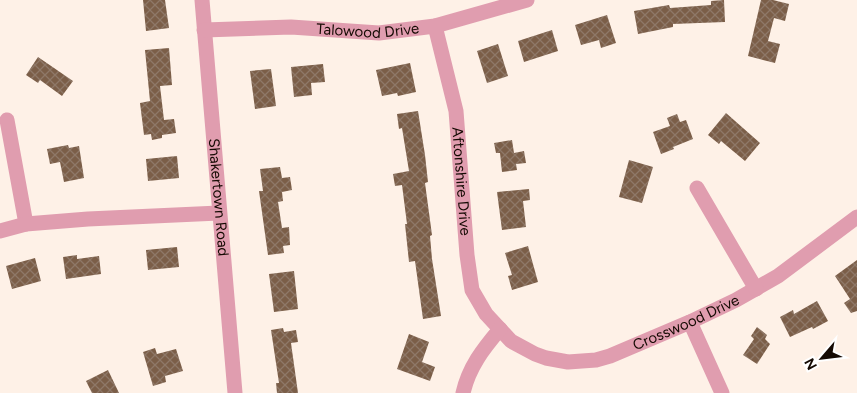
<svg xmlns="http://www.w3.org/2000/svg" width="857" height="393" viewBox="0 0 857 393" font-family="Figtree,sans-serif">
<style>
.building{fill:url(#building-cross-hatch)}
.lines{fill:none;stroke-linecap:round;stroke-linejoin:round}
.minor{stroke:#e09daf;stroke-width:15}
.labels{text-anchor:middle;stroke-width:5;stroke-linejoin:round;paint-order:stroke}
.street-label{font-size:15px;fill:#150a03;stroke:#fff}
</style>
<defs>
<pattern id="building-cross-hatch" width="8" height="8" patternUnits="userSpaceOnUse" patternTransform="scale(1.25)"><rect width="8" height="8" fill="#7b5e48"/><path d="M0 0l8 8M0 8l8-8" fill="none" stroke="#8e7868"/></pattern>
</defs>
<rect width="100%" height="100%" fill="#fef1e7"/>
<!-- building -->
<path class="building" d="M143,0H165L169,28L146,31Z
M724,0L725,22L673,24V27L638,34L634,11L669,5L670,8L711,5V1Z
M761,0H773L789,4L785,21L774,18L768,41L780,44L775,63L748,56Z
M607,15L616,43L601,48L599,40L581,45L575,25Z
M552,30L558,51L524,62L518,41Z
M498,44L508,76L487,83L477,51Z
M169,48L172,85L160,86L164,120L174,119L176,133L162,135V138L152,140L151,134L144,135L140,103L150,101L145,50Z
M38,57L73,81L62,96L40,80L38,83L26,75Z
M410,63L416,92L398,96L397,93L382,96L376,70Z
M323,64L325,82L311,83L312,95L294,97L291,67Z
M271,69L276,106L255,109L250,71Z
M418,111L425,155L428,182L425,183L432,235L430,236L432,259L441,316L423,319L415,261L409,262L405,224H407L402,185L395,186L393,174L409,171L402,128L399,129L397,114Z
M726,113L760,143L745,161L721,141L719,144L708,135Z
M677,114L680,122L686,120L693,139L673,147L674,149L661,154L653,132L670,126L667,118Z
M512,140L514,153L524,151L526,163L516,164L517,170L502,172L500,153H496L494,143Z
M68,145L69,148L79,146L84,178L64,182L60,162L50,164L47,149Z
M177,156L179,178L148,181L146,159Z
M629,160L653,167L642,203L619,197Z
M280,167L282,178L290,177L292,190L282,192L283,201L278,202L282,228L289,227L290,245L283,246L284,253L268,255L259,191H263L260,169Z
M529,189L530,200L523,201L526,227L502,230L497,192Z
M528,246L538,282L512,290L508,276L512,275L505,253Z
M177,247L179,267L148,270L146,250Z
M77,255V259L99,256L101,274L66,279L63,257Z
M35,258L41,281L12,289L6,266Z
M857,260V311L851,313L844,303L850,299L835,276Z
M294,271L298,309L274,312L269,274Z
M817,301L828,321L813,329L812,327L790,337L780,317L793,310L794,314Z
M757,327L767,335L765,339L770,344L757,364L743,355L754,339L751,336Z
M283,328L284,332L296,330L298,342L291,343L298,393H277L276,383H279L271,330Z
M409,334L429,342L422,362L435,367L430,381L397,369Z
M155,348L157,354L176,349L183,371L165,376L166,382L153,386L143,352Z
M108,370L119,393H92L86,381Z"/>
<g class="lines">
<!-- minor -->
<g class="minor">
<path id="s1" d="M202,0L235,393"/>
<path id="s2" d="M435,26L456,111L467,255L472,290L486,314L511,341L535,354L546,358L568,362L596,360L610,356L690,322L736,300L778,276L857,217"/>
<path id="s3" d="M204,30L291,27L379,33L435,26L527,0"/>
<path d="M7,120L26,224"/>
<path d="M697,188L756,289"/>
<path d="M0,231L26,224L88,219L219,213"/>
<path d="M690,322L722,393"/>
<path d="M463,393C469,367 483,349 500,329"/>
</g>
</g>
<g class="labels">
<!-- street labels -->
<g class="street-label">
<text dy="5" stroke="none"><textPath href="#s3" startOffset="164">Talowood Drive</textPath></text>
<text dy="5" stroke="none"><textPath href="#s2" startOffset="158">Aftonshire Drive</textPath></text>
<text dy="5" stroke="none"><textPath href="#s1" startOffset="198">Shakertown Road</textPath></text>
<text dy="5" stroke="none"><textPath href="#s2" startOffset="519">Crosswood Drive</textPath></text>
</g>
</g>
<!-- north arrow -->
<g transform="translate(822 358) rotate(242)" stroke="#ffffff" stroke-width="4" paint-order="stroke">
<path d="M0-4L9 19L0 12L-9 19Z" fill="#150a03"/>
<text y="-8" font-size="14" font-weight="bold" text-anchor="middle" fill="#150a03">N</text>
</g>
</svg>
